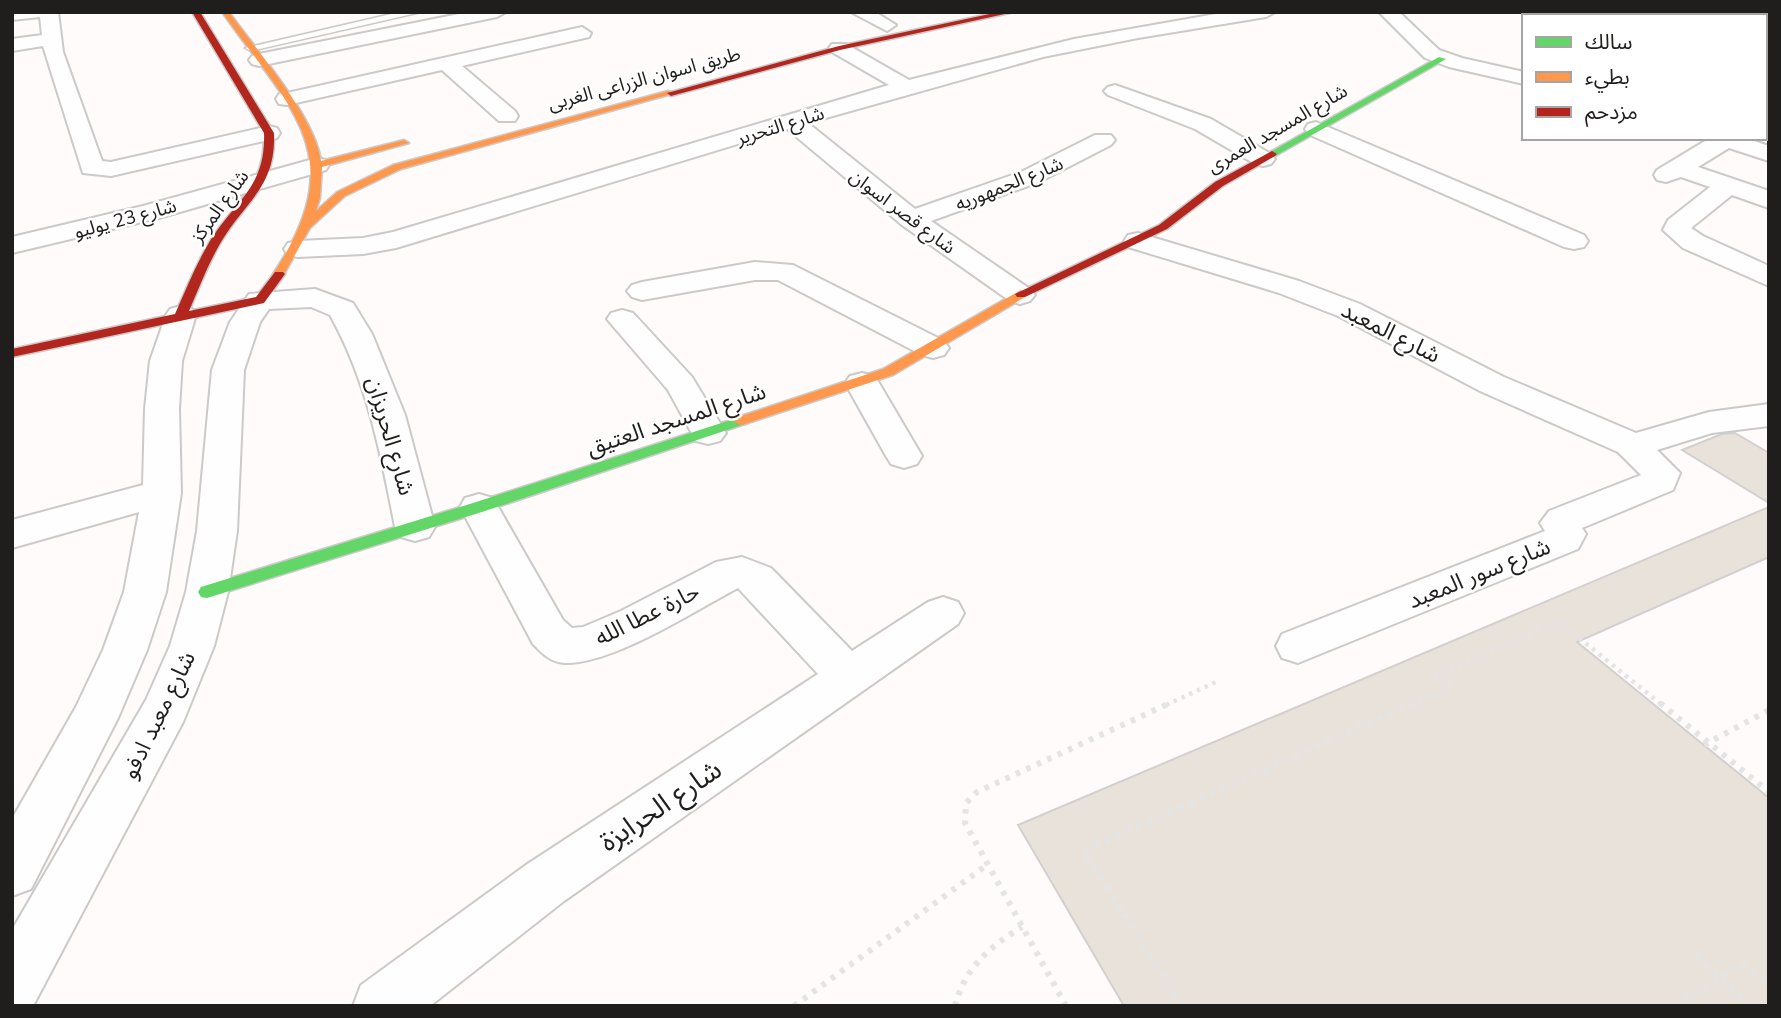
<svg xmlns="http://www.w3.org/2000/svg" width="1781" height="1018" viewBox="0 0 1781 1018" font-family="'Nunito Sans','Noto Sans Arabic',sans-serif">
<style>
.building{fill:#e9e2db;stroke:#d2d0cf;stroke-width:2}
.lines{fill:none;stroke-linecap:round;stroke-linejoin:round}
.lane-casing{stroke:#cccac9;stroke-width:3}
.street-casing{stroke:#cccac9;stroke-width:4}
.fast-casing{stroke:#cccac9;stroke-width:3}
.slow-casing{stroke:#cccac9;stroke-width:3}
.jam-casing{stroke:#cccac9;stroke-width:3}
.path-far1{stroke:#e4e4e4;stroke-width:4.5;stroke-dasharray:3.5 5;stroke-linecap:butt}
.path{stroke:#e4e4e4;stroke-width:6;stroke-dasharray:4.5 7;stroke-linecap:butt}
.lane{fill:#fffefe;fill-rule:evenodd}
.street{fill:#fffefe;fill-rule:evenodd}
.fast{fill:#63d668;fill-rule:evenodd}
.slow{fill:#ff974d;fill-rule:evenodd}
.jam{fill:#b3261e;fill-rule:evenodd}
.labels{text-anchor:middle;stroke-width:5;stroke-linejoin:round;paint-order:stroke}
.far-street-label{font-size:19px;fill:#201e1d;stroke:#fff}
.street-label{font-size:23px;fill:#201e1d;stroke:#fff}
.near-street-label{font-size:28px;fill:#201e1d;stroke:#fff}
</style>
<rect width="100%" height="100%" fill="#fefbfa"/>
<!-- building -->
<path class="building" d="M1735,433L1769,453V503L1682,450L1722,434Z
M1769,507V557L1577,642L1769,798V1006H1124L1018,825Z"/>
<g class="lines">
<defs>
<path id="lane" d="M400,12H421L251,51L245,48Z"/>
<path id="street" d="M12,12H58L63,52L102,161L111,162L269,126L277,128L280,133L277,138L111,176L83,173L43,46L12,51V39L42,35L40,17L12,20Z
M469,12H506L497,17L259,66L252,64L249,60L252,56L259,54Z
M851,12H875L896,25L887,31Z
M1227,12H1275L1266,17L1138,38L1043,57L808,123L915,209L1021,172L1095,135H1111L1115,140L1111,145L1039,182L931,221L1030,289L1035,295L1030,301L1020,304L1010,301L902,225L787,129L396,248L363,254L298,257L288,255L284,249L288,243L298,241L363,238L393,232L889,85L832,52L829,48L832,44H846L909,80L1074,39Z
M1379,12H1399L1439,50L1462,58L1524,72V84L1449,67L1425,58Z
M1565,12H1590L1593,16H1568Z
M1660,12H1685L1688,16H1663Z
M582,27L591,33L589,37L462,66L515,111L518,116L515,121H499L442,70L287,105L279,104L276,99L279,94L287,93Z
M1765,36L1769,37V49L1765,48Z
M1115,85L1211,119L1271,154L1275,159L1271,164L1263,166L1255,164L1195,129L1108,95L1104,91L1108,87Z
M1765,109L1769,110V124L1765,123Z
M1316,122L1584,235L1588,241L1584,247L1574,249L1564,247L1308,134L1305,129L1308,124Z
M1710,138H1745L1769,146V161L1729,148L1698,167L1769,191V208L1732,195L1691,228L1703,236L1769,266V286L1683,248L1663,230L1668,220L1710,187L1681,177L1666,182L1657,180L1654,175L1657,170Z
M317,158L326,160L329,165L326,170L159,218L12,253V237L143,206Z
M1138,233L1299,281L1360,304L1504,377L1636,433L1709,412L1769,404V426L1712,433L1657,450L1680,473L1673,490L1582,528L1586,534L1578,549L1298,663L1282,658L1276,646L1282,634L1545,531L1540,523L1549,511L1641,475L1618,452L1480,391L1338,316L1279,293L1128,247L1124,241L1128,235Z
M755,262L793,265L944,341L949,348L944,355L933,358L922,355L778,280H755L642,300L632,297L627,291L632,285L642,282Z
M315,289L353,303L372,334L405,415L435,527L429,537L415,541L401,537L395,527C381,454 367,381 330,315L311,307L269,309L260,322L244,370L237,531L228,592L214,646L183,722L33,1006H12V930L146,700L170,646L186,592L197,531L212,370L230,322L249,294Z
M181,306L192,309L196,315L182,361L179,409L181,493L166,592L147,650L118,718L31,889L12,896V819L76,707L103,650L124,592L139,512L12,548V520L143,485L145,409L150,361L166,315L170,309Z
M622,310L633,313L692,377L726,433L720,441L708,444L696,441L668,390L607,319L611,313Z
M862,373L874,376L879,383L922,456L917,464L904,468L891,464L886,456L845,383L850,376Z
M479,494L493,498L563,620L572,628L583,627L621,611L716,562L742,557L771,568L852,651L928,602L943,597L958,602L964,613L958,624L564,901L430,1006H353L361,985L526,865L818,674L738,588C694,611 612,665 564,663C550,662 542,653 533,644L460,507L465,498Z"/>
<path id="fast" d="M1439,57L1446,59L1275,156L1267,154Z
M740,417L745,418L747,421L745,424L485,511L207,598L201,597L198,592L201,587L473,503Z"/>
<path id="slow" d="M222,12H229C257,51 314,115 321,161L404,140L409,143L322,167L320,198L316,211L337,192L393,165L668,91L675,93L401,169L345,196L310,228L283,276L279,278L273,274C353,154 291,111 222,12Z
M1021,290L1027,294L1025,297L893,375L745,424L740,425L733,421L735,418L883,369Z"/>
<path id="jam" d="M192,12H200L274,133C276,188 246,200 221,242C208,264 199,288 189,311L256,297L275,272H283L285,274L264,303L12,357V349L175,314C186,290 196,264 210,241C236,200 266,187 264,133Z
M999,12H1014L840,50L671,96L667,93L839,46Z
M1272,151L1277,154L1275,156L1223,186L1167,229L1025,297H1017L1015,294L1159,225L1215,182Z"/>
</defs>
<!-- lane casing -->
<use href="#lane" class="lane-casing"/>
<!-- street casing -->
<use href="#street" class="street-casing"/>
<!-- fast casing -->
<use href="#fast" class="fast-casing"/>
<!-- slow casing -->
<use href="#slow" class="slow-casing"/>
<!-- jam casing -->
<use href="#jam" class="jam-casing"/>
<!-- path-far1 -->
<path class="path-far1" d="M1166,705L1216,682
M1410,705L1450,687L1437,675L1558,621L1662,705"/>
<!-- path -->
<path class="path" d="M1660,703L1769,792
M1704,745L1769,710
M1697,956L1746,1003
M794,1006L987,865
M955,1006C964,969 990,946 1022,927
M1066,1006L965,823L966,803L977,792L1170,703
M1182,1006L1084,851L1414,703
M1675,1006L1742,963L1760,979L1769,973"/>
<!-- lane -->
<use href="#lane" class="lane"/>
<!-- street -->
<use href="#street" class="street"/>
<!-- fast -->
<use href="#fast" class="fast"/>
<!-- slow -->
<use href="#slow" class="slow"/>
<!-- jam -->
<use href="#jam" class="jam"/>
</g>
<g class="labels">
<!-- far-street labels -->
<g class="far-street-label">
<text transform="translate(644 78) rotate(-15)" y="7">طريق اسوان الزراعى الغربى</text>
<text transform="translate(780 125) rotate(-17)" y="7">شارع التحرير</text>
<text transform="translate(1277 128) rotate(-30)" y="7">شارع المسجد العمرى</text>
<text transform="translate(1009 183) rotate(-22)" y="7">شارع الجمهوريه</text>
<text transform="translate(219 206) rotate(-54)" y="7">شارع المركز</text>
<text transform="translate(903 211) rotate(37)" y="7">شارع قصر اسوان</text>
<text transform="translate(125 218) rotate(-15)" y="7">شارع 23 يوليو</text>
</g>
<!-- street labels -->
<g class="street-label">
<text transform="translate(1391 332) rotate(27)" y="8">شارع المعبد</text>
<text transform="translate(676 419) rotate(-18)" y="8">شارع المسجد العتيق</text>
<text transform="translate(391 436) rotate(74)" y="8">شارع الحريزان</text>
<text transform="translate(1479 573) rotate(-22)" y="8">شارع سور المعبد</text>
<text transform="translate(647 614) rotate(-26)" y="8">حارة عطا الله</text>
<text transform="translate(158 715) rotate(-64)" y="8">شارع معبد ادفو</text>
</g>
<!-- near-street labels -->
<g class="near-street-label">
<text transform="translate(660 805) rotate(-34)" y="10">شارع الحرايزة</text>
</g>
</g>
<!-- border -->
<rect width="1781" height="1018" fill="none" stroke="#201e1d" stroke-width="28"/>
<!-- legend -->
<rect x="1522" y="14" width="245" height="126" fill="#ffffff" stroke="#a6a5a5" stroke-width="2"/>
<rect x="1536" y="37" width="35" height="10" fill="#63d668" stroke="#a6a5a5" stroke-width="2"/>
<text x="1585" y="49" font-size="21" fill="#201e1d">سالك</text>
<rect x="1536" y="72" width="35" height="10" fill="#ff974d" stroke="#a6a5a5" stroke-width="2"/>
<text x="1585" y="84" font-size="21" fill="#201e1d">بطيء</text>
<rect x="1536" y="107" width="35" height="10" fill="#b3261e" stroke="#a6a5a5" stroke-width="2"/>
<text x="1585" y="119" font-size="21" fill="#201e1d">مزدحم</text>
</svg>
